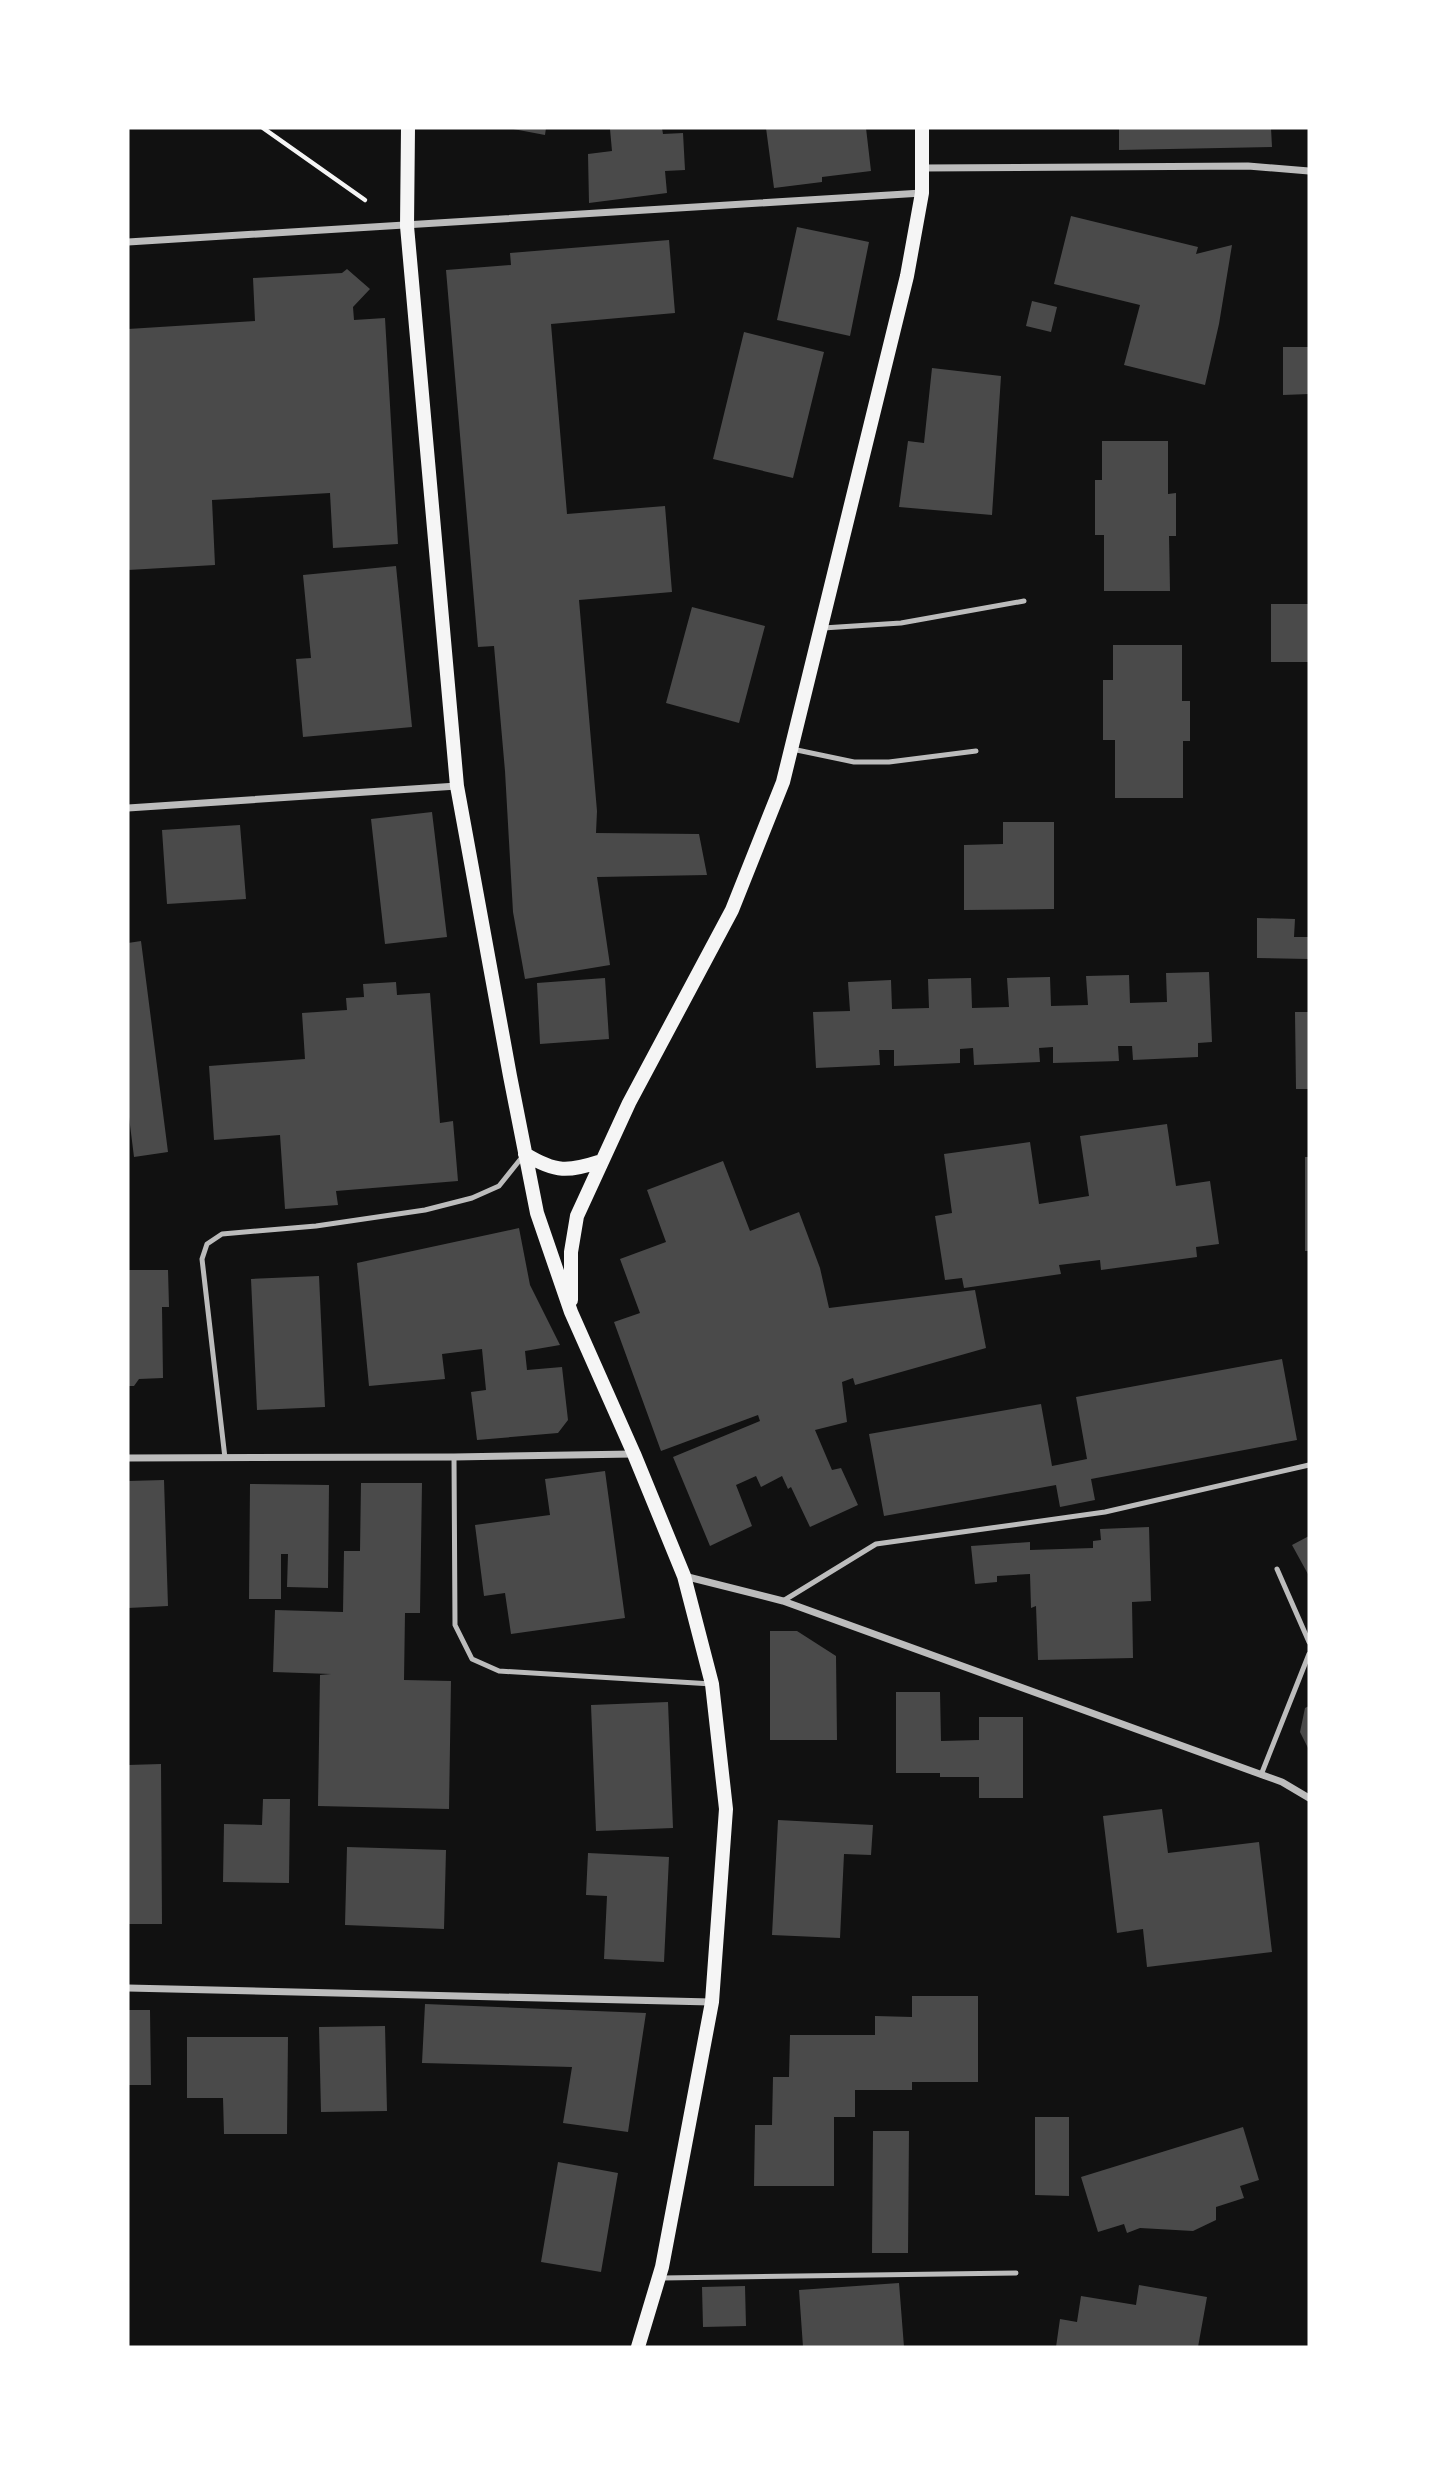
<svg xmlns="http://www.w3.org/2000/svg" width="1437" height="2475" viewBox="0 0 1437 2475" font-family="Manrope,sans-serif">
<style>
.building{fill:#4a4a4a}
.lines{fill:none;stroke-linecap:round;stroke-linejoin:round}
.path{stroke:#f5f5f5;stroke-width:4.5}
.service{stroke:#bcbcbc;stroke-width:5}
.minor{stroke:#bcbcbc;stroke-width:7}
.secondary{stroke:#f5f5f5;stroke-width:14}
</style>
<rect width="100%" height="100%" fill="#111"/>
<!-- building -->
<path class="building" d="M508,128H546L545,135Z
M627,128H662L663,134L683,133L685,170L665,171L667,193L589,203L588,154L612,151L610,129Z
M766,128H866L871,171L822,177V182L774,188Z
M1119,128H1271L1272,147L1119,150Z
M1071,216L1198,247L1196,254L1232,245L1219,324L1205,385L1124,365L1140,305L1054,284Z
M797,227L869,242L850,336L777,320Z
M669,240L675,313L551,324L567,514L665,506L672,592L579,600L597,811L596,833L699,834L707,875L597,877L610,965L525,979L513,912L505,771L494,646L478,647L446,270L511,265L510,253Z
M347,269L370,289L353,307L354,320L385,318L398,544L333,548L330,493L212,500L215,565L128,570V329L255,321L253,278L342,273Z
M1032,301L1057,307L1051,332L1026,326Z
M744,332L824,352L793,478L713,459Z
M1283,347H1309V394L1283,395Z
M932,368L1001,376L992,515L899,507L908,441L924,443Z
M1102,441H1168V494L1176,493V536H1169L1170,591H1104V535H1095V480H1102Z
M396,566L412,727L303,737L296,659L311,658L303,575Z
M1271,604H1309V662H1271Z
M692,607L765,626L739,723L666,703Z
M1113,645H1182V701H1190V741H1183V798H1115V740H1103V680H1113Z
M432,812L447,937L385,944L371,819Z
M1003,822H1054V909L964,910V845L1003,844Z
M240,825L246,899L167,904L162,830Z
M1257,918L1295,919L1294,937H1309V959L1257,958Z
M141,941L168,1152L134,1157L128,1109V943Z
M1209,972L1212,1042L1198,1043V1057L1133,1060L1132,1046H1118L1119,1061L1053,1063V1047L1039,1048L1040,1062L974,1065L973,1048L960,1049V1063L894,1066V1050H879L880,1065L816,1068L813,1012L850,1011L848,982L891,980L892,1009L929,1008L928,979L971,978L972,1008L1009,1007L1007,978L1050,977L1051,1006L1088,1005L1086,976L1129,975L1130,1003L1167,1002L1166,973Z
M605,978L609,1039L540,1044L537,983Z
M396,982L397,995L430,993L440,1123L453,1121L458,1181L336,1191L338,1205L285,1209L280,1135L214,1140L209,1066L305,1059L302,1013L347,1010L346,998L364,997L363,984Z
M1295,1012H1309V1089H1296Z
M1167,1124L1176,1186L1210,1181L1219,1244L1196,1247L1197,1257L1101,1270L1100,1260L1059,1265L1061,1274L964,1288L962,1278L945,1280L935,1216L952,1213L944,1154L1030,1142L1039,1204L1089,1196L1080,1136Z
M1305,1157H1309V1251H1305Z
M723,1161L750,1231L799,1212L820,1268L829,1308L975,1290L986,1348L855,1385L853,1378L842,1382L847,1422L815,1430L832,1470L841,1468L858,1505L810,1527L791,1487L788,1489L782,1476L761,1487L756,1476L736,1485L752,1526L710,1546L673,1457L760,1421L758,1415L661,1451L614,1322L640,1313L620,1259L666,1242L647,1190Z
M519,1228L530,1285L560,1345L525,1351L527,1370L562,1367L568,1420L558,1433L477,1440L471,1392L486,1390L482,1349L442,1354L445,1379L369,1386L357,1263Z
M128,1270H168L169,1307H162L163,1378L139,1379L134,1386H128Z
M319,1276L325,1407L257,1410L251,1279Z
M1282,1359L1297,1440L1091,1479L1095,1500L1060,1507L1056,1485L884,1516L869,1434L1041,1404L1052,1466L1087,1459L1076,1397Z
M605,1471L625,1618L511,1634L505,1593L484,1596L475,1525L550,1515L545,1479Z
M164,1480L168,1606L128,1608V1481Z
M361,1483H422L420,1613H405L404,1680L451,1681L449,1809L318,1806L320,1675L331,1674L273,1672L275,1610L343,1612L344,1551H360Z
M250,1484L329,1485L328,1588L287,1587L288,1554H281V1599H249Z
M1149,1527L1151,1601L1132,1602L1133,1658L1038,1660L1036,1606L1031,1608L1030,1574L997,1576V1582L975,1584L971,1546L1030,1542V1550L1093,1548V1541L1101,1540L1100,1529Z
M1309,1536V1576L1292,1545Z
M770,1631H797L836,1656L837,1740H770Z
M896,1692H940L941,1741L979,1740V1717H1023V1798H979V1777H940V1773H896Z
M668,1702L673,1828L596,1831L591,1705Z
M1309,1706V1750L1300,1732L1305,1708Z
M161,1764L162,1924H128V1765Z
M263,1799H290L289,1883L223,1882L224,1824L262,1825Z
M1162,1809L1168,1853L1259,1842L1272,1952L1147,1967L1143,1929L1117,1933L1103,1816Z
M778,1820L873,1825L871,1855L844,1854L840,1938L772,1935Z
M347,1847L446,1850L444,1929L345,1925Z
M588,1853L669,1857L664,1962L604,1959L607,1896L586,1895Z
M912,1996H978V2082H912V2090H855V2117H834V2186H754L755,2125H772L773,2077H789L790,2035H875V2016L912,2017Z
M425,2004L646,2013L628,2132L563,2123L572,2067L422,2063Z
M128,2010H150L151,2085H128Z
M385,2026L387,2111L321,2112L319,2027Z
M187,2037H288L287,2134H224L223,2098H187Z
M1035,2117H1069V2196L1035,2195Z
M1243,2127L1259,2180L1240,2186L1244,2198L1216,2207V2220L1193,2231L1140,2228L1127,2233L1124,2224L1098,2232L1081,2177Z
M873,2131H909L908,2253H872Z
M558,2162L618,2173L601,2272L541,2262Z
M899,2283L904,2347H803L799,2290Z
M1139,2285L1207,2297L1198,2347H1056L1060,2319L1077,2322L1081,2296L1136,2305Z
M745,2286L746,2326L703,2327L702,2287Z"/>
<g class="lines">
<!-- path -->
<path class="path" d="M263,128L365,200"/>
<!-- service -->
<path class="service" d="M823,628L901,623L1024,601
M792,749L854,762H889L976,751
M454,1457L455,1625L472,1659L499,1671L712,1684
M225,1458L202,1259L207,1244L222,1234L316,1226L425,1210L472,1198L499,1186L523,1156
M1277,1569L1309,1642
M783,1601L876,1544L1105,1512L1309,1465
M1261,1775L1309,1654
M662,2278L1016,2273"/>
<!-- minor -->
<path class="minor" d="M923,168L1248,166L1309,171
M128,242L922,193
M128,808L457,786
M128,1458L454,1457L633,1454
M684,1576L783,1601L1282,1782L1309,1798
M128,1988L711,2002"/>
<!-- secondary -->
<path class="secondary" d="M408,128L407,226L457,786L510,1076L537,1213L571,1312L634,1454L684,1576L712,1684L726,1809L712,2002L662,2267L638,2347
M525,1154C556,1173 568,1172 602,1161
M571,1300V1252L577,1216L629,1103L732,910L783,782L907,276L922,193V128"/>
</g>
<!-- border -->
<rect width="1437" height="2475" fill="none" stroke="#ffffff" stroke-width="259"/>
</svg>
